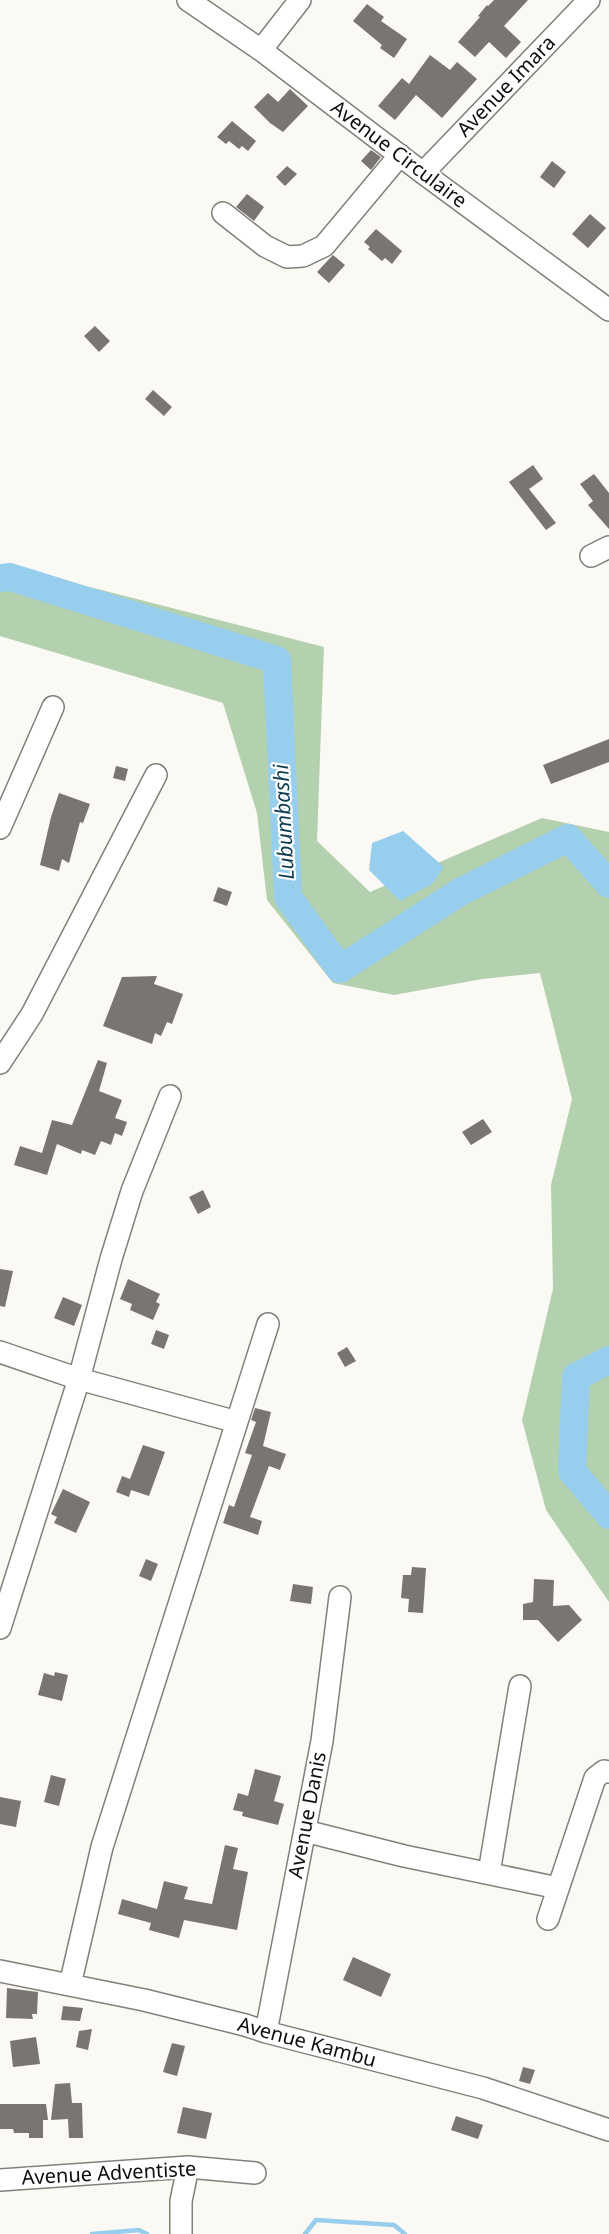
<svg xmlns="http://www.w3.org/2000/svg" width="609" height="2234" viewBox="0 0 609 2234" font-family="'Noto Sans',sans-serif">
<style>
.green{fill:#b3d0af}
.water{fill:#97cded}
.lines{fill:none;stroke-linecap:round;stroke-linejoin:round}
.stream{stroke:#97cded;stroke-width:4.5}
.river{stroke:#97cded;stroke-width:28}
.building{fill:#7a7572}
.minor-casing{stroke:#81807b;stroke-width:24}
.minor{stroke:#fff;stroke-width:21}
.labels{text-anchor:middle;stroke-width:4.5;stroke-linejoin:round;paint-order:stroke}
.street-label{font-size:20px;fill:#0f0e0c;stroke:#fff}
.water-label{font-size:21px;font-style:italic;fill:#0e3c51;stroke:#fff}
</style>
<rect width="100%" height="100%" fill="#fbf9f3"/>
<!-- green -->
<path class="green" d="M0,564L324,647L317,841L370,892L542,818L609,832V1602L546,1510L522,1420L553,1289L551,1185L572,1099L540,973L482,979L394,995L333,983L267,900L257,813L223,703L0,636Z"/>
<!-- water -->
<path class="water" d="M403,831L444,867L432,884L400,901L369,870L372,843Z"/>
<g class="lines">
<!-- stream -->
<path class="stream" d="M92,2234L139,2230L147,2234
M305,2234L316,2220L394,2225L405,2234"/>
<!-- river -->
<path class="river" d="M0,578L10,577L277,660L288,897L340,969L460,892L568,838L609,884
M609,1360L576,1377L572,1471L609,1515"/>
</g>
<!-- building -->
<path class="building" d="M494,0H528L504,26L521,42L506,58L489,42L475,57L458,42L480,17L478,16L487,5L488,6Z
M367,4L384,17L381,21L407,39L394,58L380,48L382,45L353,21Z
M430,55L450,70L457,62L477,79L442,118L416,95L395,120L378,106L402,78L409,84Z
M290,89L308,106L283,132L270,123L254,107L268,93L278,102Z
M232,121L256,141L248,151L242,146L239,149L229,141L226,144L217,137Z
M371,150L381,157L371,170L361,161Z
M552,161L566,172L554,188L540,177Z
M287,166L297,174L285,186L276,177Z
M247,194L264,207L254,221L236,207Z
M590,214L606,228L588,248L572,234Z
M376,229L402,251L392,264L385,258L382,261L368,249L370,247L364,242Z
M333,255L345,265L329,283L317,272Z
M95,326L110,341L99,352L84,336Z
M153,390L172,407L164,416L145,399Z
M533,465L543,479L529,489L556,523L546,530L509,482Z
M594,474L609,493V529L588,505L593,501L580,484Z
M609,739V762L551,784L543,765Z
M116,766L128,769L125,781L113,778Z
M59,793L90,804L83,823L80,822L69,863L62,859L59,871L40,865L51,817Z
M218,887L232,892L227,906L213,901Z
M157,976L154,984L183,994L172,1024L167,1022L161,1036L155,1033L152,1044L103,1026L122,977Z
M98,1060L107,1063L99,1091L122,1100L115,1118L127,1122L122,1136L115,1133L111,1145L101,1141L95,1155L82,1150L81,1154L57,1144L47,1175L14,1165L20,1146L42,1153L52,1120L72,1125Z
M483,1119L492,1132L471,1145L462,1132Z
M203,1190L211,1207L198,1214L189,1197Z
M0,1269L13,1271L5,1307L0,1306Z
M128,1279L160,1294L156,1302L160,1304L153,1320L130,1310L132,1304L120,1299Z
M63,1297L82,1305L74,1326L54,1318Z
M156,1330L169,1335L164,1349L151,1344Z
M347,1347L356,1361L345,1367L337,1353Z
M255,1408L271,1412L263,1446L286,1454L280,1470L269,1466L250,1517L262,1521L258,1535L223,1523L229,1505L234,1507L252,1455L245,1453L256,1422L251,1420Z
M143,1445L165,1452L149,1496L131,1490L129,1497L116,1492L122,1476L130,1479Z
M63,1489L90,1502L76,1533L54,1523L57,1517L51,1514Z
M146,1559L158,1564L151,1581L139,1576Z
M412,1567L426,1568L423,1613L408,1612L409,1599L401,1598L403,1575H411Z
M534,1579L554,1580L553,1606L569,1605L582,1620L558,1642L538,1620H523V1604L533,1602Z
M293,1584L313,1587L311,1604L290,1601Z
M55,1672L68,1675L62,1701L38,1695L44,1673L54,1676Z
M255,1769L281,1776L274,1801L284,1804L278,1825L242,1816L243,1812L233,1810L238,1793L248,1796Z
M51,1775L66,1779L59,1806L44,1802Z
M0,1797L21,1801L16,1827L0,1824Z
M225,1845L238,1848L233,1869L248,1872L237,1930L184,1920L179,1938L149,1930L151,1923L118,1914L122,1899L157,1909L164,1881L188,1887L184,1899L212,1904Z
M353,1957L391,1974L381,1997L343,1980Z
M7,1988L38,1992L37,2014H32L33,2019L6,2018Z
M63,2006L83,2008L80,2021L61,2020Z
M92,2029L88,2050L76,2047L79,2031Z
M36,2037L40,2064L13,2067L10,2041Z
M172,2043L185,2046L177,2076L163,2072Z
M523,2067L535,2070L530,2084L519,2081Z
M70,2083L72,2103H82L83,2138H69L68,2119L51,2120L55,2084Z
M0,2104H46L48,2120H43V2138H29V2133H14L13,2129H0Z
M183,2107L212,2113L206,2139L177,2133Z
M456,2116L483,2125L478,2139L451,2130Z"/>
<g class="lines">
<defs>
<path id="minor" d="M188,0L261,50L423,173L609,310
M261,50L300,0
M423,173L589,0
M223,213L265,246L287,257L303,256L324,246L400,155
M591,556L609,547
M0,828L53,707
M0,1063L32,1014L156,775
M0,1352L79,1379L237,1422
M0,1628L79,1379L111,1259L132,1191L170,1096
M305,1831L404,1856L558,1888
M489,1873L520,1686
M548,1919L595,1778L604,1771L609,1772
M0,1971L144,2000L245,2025L266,2032L483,2088L609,2130
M70,1985L102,1847L268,1324
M266,2032L322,1741L340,1597
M0,2180L188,2167L255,2173
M181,2234V2201L188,2167"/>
</defs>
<!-- minor casing -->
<use href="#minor" class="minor-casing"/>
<!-- minor -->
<use href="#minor" class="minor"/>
</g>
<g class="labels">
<!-- street labels -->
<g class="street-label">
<text transform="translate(506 86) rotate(-46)" y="7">Avenue Imara</text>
<text transform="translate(399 154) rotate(37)" y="7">Avenue Circulaire</text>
<text transform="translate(307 1815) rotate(-79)" y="7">Avenue Danis</text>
<text transform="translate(307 2042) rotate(15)" y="7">Avenue Kambu</text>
<text transform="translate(109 2173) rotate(-3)" y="7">Avenue Adventiste</text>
</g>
<!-- water labels -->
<g class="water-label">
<text transform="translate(284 822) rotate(-93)" y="7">Lubumbashi</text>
</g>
</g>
</svg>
